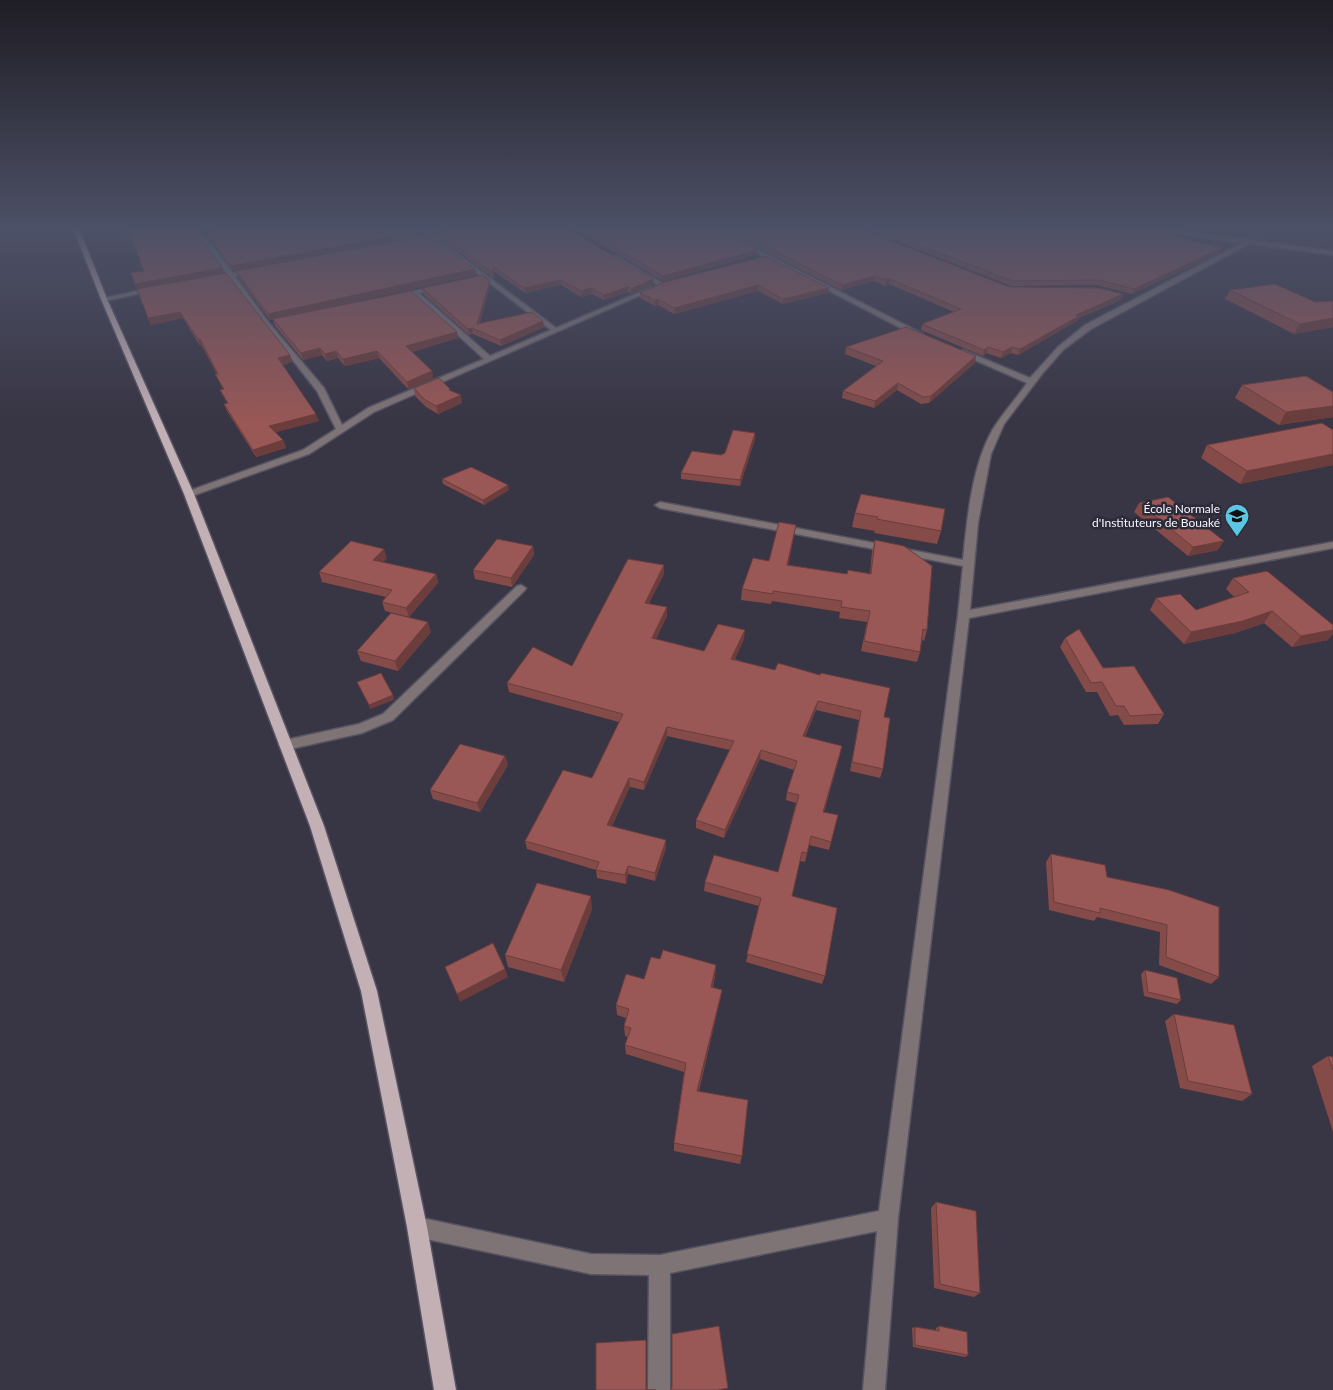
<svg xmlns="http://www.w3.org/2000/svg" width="1333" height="1390" viewBox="0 0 1333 1390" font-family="Lato,sans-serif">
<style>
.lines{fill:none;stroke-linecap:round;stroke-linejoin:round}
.minor-casing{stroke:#565362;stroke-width:3}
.major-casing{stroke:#565362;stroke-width:3}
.minor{fill:#7e7476;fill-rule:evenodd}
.major{fill:#c3b0b4;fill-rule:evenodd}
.wall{fill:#844b49}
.shaded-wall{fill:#6b3d3c}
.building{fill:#995755;stroke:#6b3d3c}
.labels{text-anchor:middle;stroke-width:5;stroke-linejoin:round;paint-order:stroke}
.far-poi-label{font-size:12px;fill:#f5f3fd;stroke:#2e2b39;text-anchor:end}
</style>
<rect width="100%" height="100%" fill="#383544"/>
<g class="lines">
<defs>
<path id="minor" d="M193,228H199L233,273L255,270V272L235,276L269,323L324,388L342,425L368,408L484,359L413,294L396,298L393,296L394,295L440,286V288L419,293L490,356L551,330L432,239L414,241V239L428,236L418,228H425L434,235L470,228H482L437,238L556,328L652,287L657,288L374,412L309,454L189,497L186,496V492L303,450L336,429L317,391L265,325L229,278L210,280V278L227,274Z
M708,228H715L923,334L916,336Z
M1141,228H1157L1333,251V255L1249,244L1091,329L1063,350L1042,374L1004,424L991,454L978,523L970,610L1333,542V548L969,618L898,1219L885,1390H863L877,1231L670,1273V1390H648L649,1275L591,1274L417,1237L410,1234L407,1227L410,1220L417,1217L591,1254L660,1255L879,1211L958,615L963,566L660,508L655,505L660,502L963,560C967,519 972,465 993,429C1003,413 1016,399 1027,383L956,352L963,350L1030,378L1058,347L1085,325L1242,243Z
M613,256H617L665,285L660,286L613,258Z
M155,287L158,289L157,290L104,301L101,299Z
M521,585L526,588L525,590L393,720L362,733L286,750L281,749L279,745L281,741L359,724L383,714L517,586Z"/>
<path id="major" d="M73,228H79L107,299L194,494L324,826L377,991L427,1227L456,1390H434L407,1227L361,991L310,826L184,494L101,299Z"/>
</defs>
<!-- minor casing -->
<use href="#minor" class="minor-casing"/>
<!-- major casing -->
<use href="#major" class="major-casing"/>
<!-- minor -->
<use href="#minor" class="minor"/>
<!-- major -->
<use href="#major" class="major"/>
</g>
<!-- wall -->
<path class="wall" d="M201,228H420L423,230L424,235L233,271L209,238L207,233L229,229L204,232Z
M428,228H566L653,285L631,294L628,292L604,300L592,294L581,297L561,285L525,293L495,272L493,278L441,239L440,234L466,228L434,233Z
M573,228H715L757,250V255L663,281Z
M719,228H858L1009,287L1123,294L1121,300L1079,318L1077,321L1018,355L1011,353L1001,358L986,353L983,356L921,330L922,324L954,312L889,284L885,286L874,281L841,290Z
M863,228H1167L1176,237L1220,253L1132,294L1097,285L1011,286Z
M134,246L222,268L224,273L174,282L290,355L292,362L283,365L319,421L276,432L283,440L286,448L256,457L227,411L224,404L227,403L220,390L223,389L215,374H217L202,346H200L183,318L151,325L148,318L144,271Z
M766,256L828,293L783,304L758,291L674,314L658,305L655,306L640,298V293Z
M475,269L476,275L270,320L238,277L236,271Z
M490,286L480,323L543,321L544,327L501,346L473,334L469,335L423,294L422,288Z
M1230,290L1315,302L1333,301V327L1294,334L1225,299Z
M273,319L458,338L412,352L432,371L433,378L408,389L379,358L345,366L338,358L327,361L322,355L303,360L275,326Z
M846,347L975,363L929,403L921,404L897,390L874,408L842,398L843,391L876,366L845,354Z
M1242,385L1333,392V417L1279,425L1235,398Z
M414,388L450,389L451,391L462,403L438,414L426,407L415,396Z
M1333,430V465L1240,484L1201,458L1207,445Z
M755,433V439L740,486L681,479V473L725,453Z
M442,479L509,490L484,505L443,484Z
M861,494L941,531L937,544L874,533L875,531L852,527L855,513Z
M1139,503L1218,550L1188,556L1134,512Z
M796,525L788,565L847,574H870L872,551L875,540L927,630L924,641L922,640L920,652L917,662L861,651L867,622L839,618L840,612L772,601L771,604L741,600L742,589L769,561Z
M533,546L534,555L512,587L475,579L473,570Z
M387,558L383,562L436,574L438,583L409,617L385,611L382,602L386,597L322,582L319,572Z
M664,574L649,603L667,616L656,639L704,651L744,639L735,659L884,717L883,769L880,778L850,771L859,720L816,710L805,737L840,755L824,812L838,815L829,850L809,845L805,862L800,861L792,896L825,976L822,984L746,962L759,906L704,891L705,882L778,872L796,803L786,800L787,792L794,770L760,759L724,838L696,828V820L730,750L667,736L644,790L630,787L612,826L666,848L655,881L628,874L626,884L597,878L596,870L527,849L525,841L592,778L619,722L509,692L507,683L572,666Z
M1233,578L1328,640L1292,647L1264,623L1235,633L1184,644L1150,610L1156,598L1196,610L1234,597L1226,589Z
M431,632L398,671L361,661L357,651Z
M1065,638L1164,714L1158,724L1124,725L1118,715L1110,716L1097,692H1086L1060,647Z
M505,756L508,765L480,812L433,799L430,790Z
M1051,854L1107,877L1169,890L1219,977L1211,984L1159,965L1160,932L1097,917L1094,921L1049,910L1046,862Z
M592,909L564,982L508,967L505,955Z
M660,959L716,965L715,976L713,987L722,990L720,1000L699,1091L742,1156L740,1164L674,1151V1143L684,1072L626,1054L625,1045L628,1037L625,1036L624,1026L626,1018L617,1015L616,1005L644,979Z
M1145,970L1181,1000L1177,1004L1144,996L1141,974Z
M1174,1014L1252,1094L1242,1101L1180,1088L1165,1021Z
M1328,1056L1333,1057V1132L1312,1066Z
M936,1202L980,1293L974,1297L934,1288L931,1208Z
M939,1326L968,1355L965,1357L913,1347L912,1328L915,1327L936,1330V1328Z"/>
<!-- shaded-wall -->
<path class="shaded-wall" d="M202,228H241L204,232Z
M434,228H469L434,233Z
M423,230L424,235L233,271L231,266Z
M1222,248L1220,253L1132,294L1134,289Z
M757,250V255L663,281V276Z
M494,267L495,272L493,278L492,272Z
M222,268L224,273L137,289L135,284Z
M475,269L476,275L270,320L268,314Z
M875,276L874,281L841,290L842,285Z
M653,279V285L631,294V289Z
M890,279L889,284L885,286V280Z
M561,280V285L525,293L524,288Z
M490,281V286L478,330L477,324Z
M758,285V291L674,314V308Z
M628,287V292L604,300V295Z
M591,288L592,294L581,297V291Z
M829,288L828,293L783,304V299Z
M1123,294L1121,300L1079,318L1077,321L1018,355L1020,349L1076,315Z
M658,299V305L655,306V300Z
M180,312L183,318L151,325L148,318Z
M1333,318V327L1294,334L1300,324Z
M543,321L544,327L501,346L500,340Z
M472,328L473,334L469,335L468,329Z
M457,332L458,338L407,353L406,346Z
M198,339H200L202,346H200Z
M988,347L986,353L983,356L984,350Z
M1012,347L1011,353L1001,358L1003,352Z
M320,348L322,355L303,360L301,353Z
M336,351L338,358L327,361L325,354Z
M377,351L379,358L345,366L343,359Z
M290,355L292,362L281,365L278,358Z
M976,356L975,363L929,403L931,396Z
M432,371L433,378L408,389L407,382Z
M898,383L897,390L874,408L875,401Z
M461,395L462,403L438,414L436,406Z
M1333,406V417L1279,425L1286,412Z
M316,414L319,421L272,433L269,426Z
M755,433V439L740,486V480Z
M283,440L286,448L256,457L253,450Z
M1333,454V465L1240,484L1247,471Z
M508,485L509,490L484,505L483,500Z
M796,525L794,536L786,576L787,565Z
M1224,541L1218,550L1188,556L1193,547Z
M533,546L534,555L512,587L511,578Z
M384,549L387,558L376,569L373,560Z
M664,565V574L645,611V603Z
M436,574L438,583L409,617L406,608Z
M667,607V616L652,647V638Z
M1272,611L1264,623L1235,633L1184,644L1191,632Z
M428,622L431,632L398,671L395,661Z
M745,630L744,639L731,668V659Z
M1333,630V634L1328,640L1292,647L1301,636Z
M393,695L394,700L370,709L369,705Z
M818,701L816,710L801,745L803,736Z
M667,727V736L644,790V782Z
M761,750L760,759L724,838L725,830Z
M505,756L508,765L480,812L477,803Z
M629,778L630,787L608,834L607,825Z
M666,840V848L655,881V873Z
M628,866V874L626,884L625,875Z
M591,896L592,909L564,982L561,970Z
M716,965L715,976L710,997L711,987Z
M505,969L508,977L460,1002L457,994Z
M722,990L720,1000L696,1100L697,1091Z"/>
<!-- building -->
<path class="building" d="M125,228H192L222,268L135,284L131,273L144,271L133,243Z
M236,228H420L423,230L231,266L207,233Z
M468,228H566L653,279L631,289L628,287L604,295L591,288L581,291L561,280L524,288L494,267L492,272L440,234Z
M581,228H715L757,250L663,276Z
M729,228H858L1009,287L1099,288L1123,294L1076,315L1079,316L1020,349L1012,347L1003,352L988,347L984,350L922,324L961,309L890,279L885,280L875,276L842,285Z
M876,228H1167L1179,230L1176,237L1222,248L1134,289L1099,280L1013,281Z
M429,235L475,269L268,314L236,271Z
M766,256L829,288L783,299L758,285L674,308L658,299L655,300L640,293L665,282Z
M226,273L290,355L278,358L316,414L269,426L283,440L253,450L224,404L228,403L220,390L224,389L215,374H218L200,339H198L180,312L148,318L137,289Z
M483,275L490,281L477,324L532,312L543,321L500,340L472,328L468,329L422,288Z
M1275,284L1315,302L1333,301V318L1300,324L1230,290Z
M411,291L457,332L406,346L432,371L407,382L377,351L343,359L336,351L325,354L320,348L301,353L273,319Z
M906,327L976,356L931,396L923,397L898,383L875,401L843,391L883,361L846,347Z
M1306,376L1333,392V406L1286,412L1242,385Z
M439,378L450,389L449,390L461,395L436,406L424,399L414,388Z
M1322,423L1333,430V454L1247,471L1207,445Z
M733,430L755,433L740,480L681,473L692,451L721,455L725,453Z
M471,467L508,485L483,500L442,479Z
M861,494L945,509L941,531L877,519L878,517L855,513Z
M1168,497L1224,541L1193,547L1139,503Z
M779,522L796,525L787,565L847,574L848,570L871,574L875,540L904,546L932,566L927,630L923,629L920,652L864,641L870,611L841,607L842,601L773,591V594L742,589L753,558L769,561Z
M497,539L533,546L511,578L473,570Z
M351,541L384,549L373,560L436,574L406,608L382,602L392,590L319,572Z
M628,559L664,565L645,603L667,607L652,638L704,651L718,624L745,630L731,659L775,670L778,663L820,675L821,673L890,688L884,717L890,718L883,769L852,762L861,711L818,701L803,736L842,746L823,812L838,815L831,842L811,836L807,853L802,852L792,896L837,908L825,976L747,954L761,898L705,882L714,855L778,872L799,795L787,792L797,761L761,750L725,830L696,820L734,741L667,727L644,782L629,778L607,825L666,840L655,873L628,866L625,875L596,870L599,862L525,841L563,770L592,778L623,714L507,683L533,647L572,666Z
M1267,571L1333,625V630L1301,636L1272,611L1243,621L1191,632L1156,598L1180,594L1196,610L1249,592L1233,578Z
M391,613L428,622L395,661L357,651Z
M1079,629L1103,668L1134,666L1164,714L1130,716L1124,706H1116L1102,682L1091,683L1065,638Z
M381,673L393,695L369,705L357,682Z
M460,744L505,756L477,803L430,790Z
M1051,854L1105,865L1107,877L1169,890L1219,907V977L1166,957L1167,925L1100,908V913L1054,902Z
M537,883L591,896L561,970L505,955Z
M493,943L505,969L457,994L445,967Z
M663,950L716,965L711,987L722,990L697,1091L748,1100L742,1156L674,1143L686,1063L625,1045L631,1028L624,1026L629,1009L616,1005L626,974L644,979L651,957L660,959Z
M1145,970L1177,978L1181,1000L1148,992Z
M1174,1014L1234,1025L1252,1094L1188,1081Z
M1328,1056L1333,1057V1070Z
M936,1202L976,1211L980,1293L940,1284Z
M719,1326L728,1388L718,1390H670L672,1388V1334Z
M939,1326L967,1332L968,1355L915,1345V1327L939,1331Z
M646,1340V1390H656H596V1343Z"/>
<!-- sky -->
<linearGradient id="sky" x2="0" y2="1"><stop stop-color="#1f1d25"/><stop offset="0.54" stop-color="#4d5167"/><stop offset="1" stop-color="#4d5167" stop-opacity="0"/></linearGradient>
<rect width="1333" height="423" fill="url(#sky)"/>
<!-- icons -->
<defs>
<symbol id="university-pin" viewBox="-11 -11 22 30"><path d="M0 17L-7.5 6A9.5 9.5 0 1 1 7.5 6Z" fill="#5ac8e5" stroke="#2e2b39"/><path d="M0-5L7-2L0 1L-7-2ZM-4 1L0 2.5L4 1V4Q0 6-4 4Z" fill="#111"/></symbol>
</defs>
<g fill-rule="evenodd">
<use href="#university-pin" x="1223" y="502" width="28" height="38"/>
</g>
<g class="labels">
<!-- far-poi labels -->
<g class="far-poi-label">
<text x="1220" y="513">École Normale<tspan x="1220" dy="14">d'Instituteurs de Bouaké</tspan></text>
</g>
</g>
</svg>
